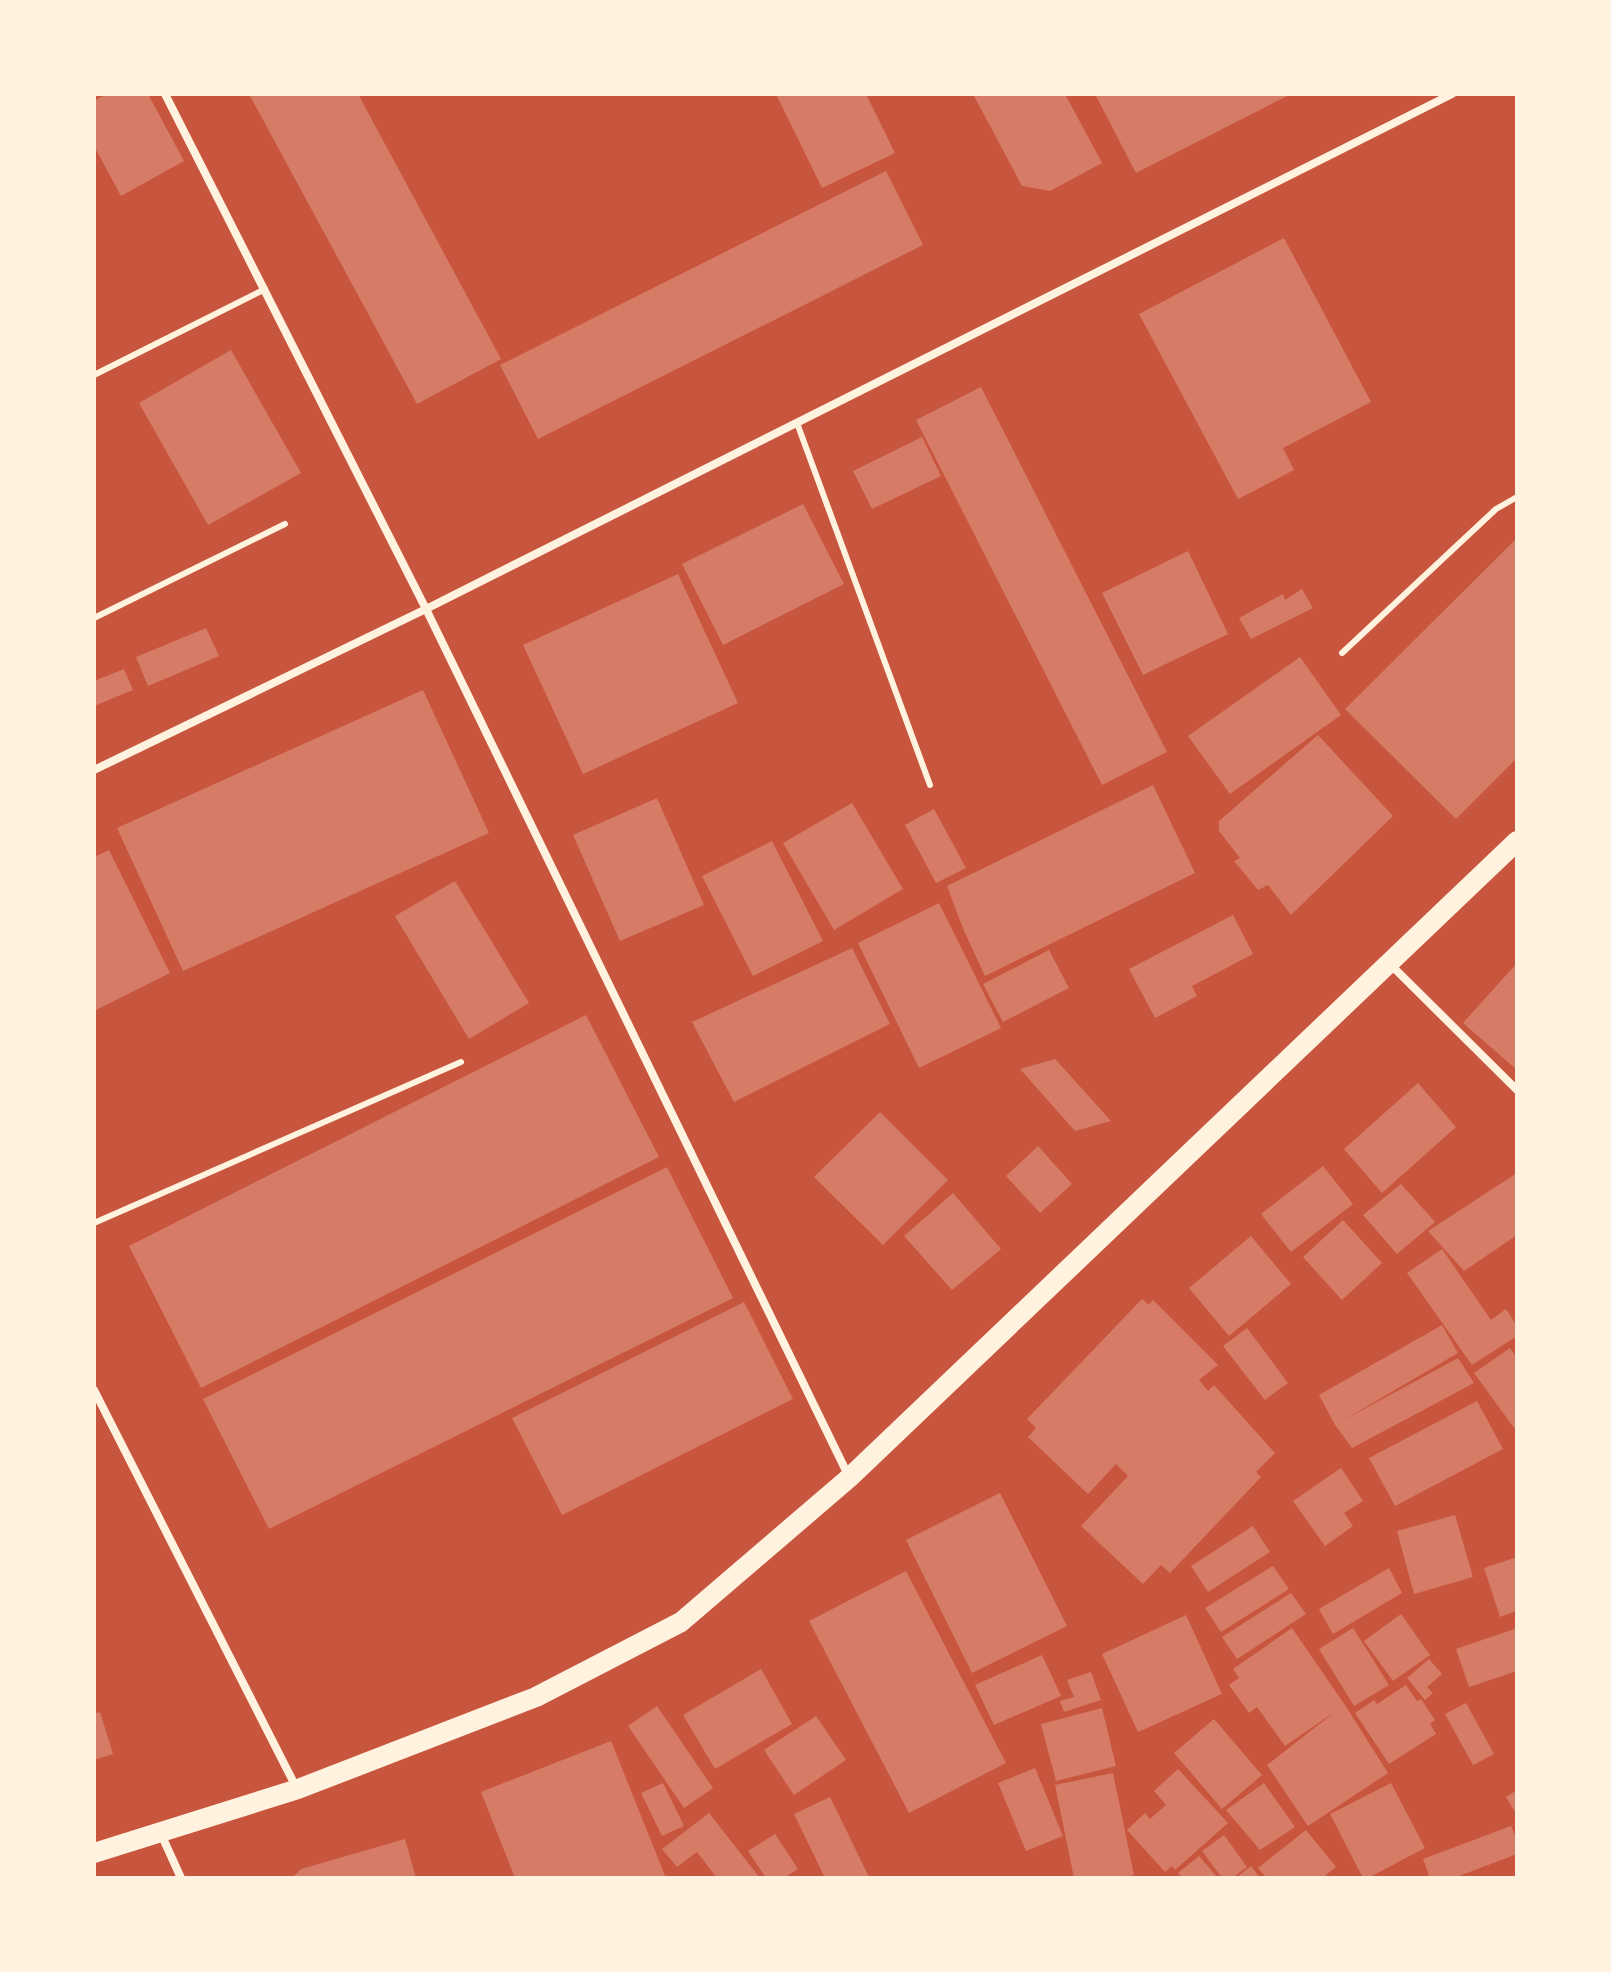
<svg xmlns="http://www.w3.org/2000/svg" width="1611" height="1972" viewBox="0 0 1611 1972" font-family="Signika,sans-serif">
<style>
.building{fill:#d67c66}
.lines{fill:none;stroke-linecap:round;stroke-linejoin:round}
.service{stroke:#fff3e0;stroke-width:6}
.minor{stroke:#fff3e0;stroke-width:8}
.primary{stroke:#fff3e0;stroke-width:20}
</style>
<rect width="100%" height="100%" fill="#c8553d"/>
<!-- building -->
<path class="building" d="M107,94H148L184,161L121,196L94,146V101Z
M249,94H358L501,359L417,404Z
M776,94H866L895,153L822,188Z
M973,94H1065L1102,163L1050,191L1022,186Z
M1095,94H1291L1136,173Z
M886,171L923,245L538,439L500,365Z
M1284,238L1371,402L1283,448L1294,470L1238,499L1139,314Z
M231,350L301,473L208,525L139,403Z
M981,387L1167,752L1102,785L916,420Z
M922,437L941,476L872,509L853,471Z
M803,504L844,584L723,645L682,564Z
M1517,538V758L1456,819L1345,709Z
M1188,551L1228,634L1143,675L1102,593Z
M678,574L738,703L583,774L523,645Z
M1302,589L1313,608L1251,639L1239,618L1283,594L1285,600Z
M206,628L219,656L148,686L136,657Z
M1300,657L1341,715L1230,794L1188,736Z
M124,669L133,690L94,706V681Z
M423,690L489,833L183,971L117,828Z
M1318,735L1393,816L1291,915L1268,885L1258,890L1234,861L1240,858L1219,831V821Z
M1153,785L1195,873L985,976L964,931L947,886Z
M657,798L704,905L620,941L573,835Z
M852,803L903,889L834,930L783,843Z
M934,809L966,868L936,883L905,825Z
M772,841L823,941L753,976L702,876Z
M109,850L170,973L94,1011V857Z
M455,881L529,1003L469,1039L395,916Z
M939,903L1001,1028L919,1068L858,943Z
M1233,915L1253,954L1192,986L1197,996L1155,1018L1129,969Z
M852,948L890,1024L734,1102L692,1022Z
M1049,950L1069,988L1003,1022L983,984Z
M1517,963V1070L1463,1023Z
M586,1015L659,1157L201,1388L129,1246Z
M1055,1059L1076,1082L1111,1121L1075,1131L1020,1069Z
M1418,1083L1456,1127L1382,1193L1344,1149Z
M880,1112L948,1180L883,1245L814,1177Z
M1038,1146L1072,1184L1040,1213L1006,1176Z
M1323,1166L1353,1204L1291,1252L1261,1214Z
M667,1167L733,1298L269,1529L203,1399Z
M1517,1173V1235L1464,1271L1428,1231Z
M1401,1184L1435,1222L1397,1254L1363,1215Z
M953,1193L1001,1249L952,1290L904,1236Z
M1343,1220L1382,1263L1342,1300L1303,1257Z
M1251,1236L1291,1284L1229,1336L1189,1288Z
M1442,1249L1491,1320L1506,1309L1517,1326V1336L1472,1365L1407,1273Z
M1142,1299L1149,1305L1153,1300L1218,1365L1199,1380L1208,1391L1214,1385L1275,1453L1256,1472L1261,1477L1170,1573L1161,1565L1143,1584L1081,1526L1128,1476L1116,1464L1088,1494L1028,1437L1036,1428L1027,1419Z
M744,1302L793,1399L562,1515L512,1418Z
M1442,1325L1458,1353L1342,1421L1458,1358L1474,1383L1352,1448L1335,1425L1319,1395Z
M1247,1328L1288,1383L1265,1400L1223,1346Z
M1510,1348L1517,1358V1432L1474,1373Z
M1477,1401L1503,1449L1395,1506L1369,1458Z
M1341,1468L1363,1501L1344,1513L1353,1526L1325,1546L1293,1501Z
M1000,1493L1067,1626L972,1673L906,1540Z
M1455,1515L1473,1577L1414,1594L1397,1531Z
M1253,1526L1270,1552L1208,1592L1191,1566Z
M1517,1557V1611L1500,1617L1484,1568Z
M1273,1566L1289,1589L1221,1632L1205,1608Z
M1389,1568L1402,1593L1333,1634L1319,1609Z
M906,1571L1006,1763L909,1813L809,1621Z
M1291,1593L1306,1614L1237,1659L1222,1637Z
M1401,1614L1430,1655L1393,1681L1364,1641Z
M1186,1615L1222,1694L1138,1732L1102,1654Z
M1292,1628L1345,1705L1388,1773L1308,1826L1267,1765L1336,1711L1285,1746L1257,1707L1249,1713L1229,1685L1239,1678L1233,1669Z
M1353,1628L1389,1685L1354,1706L1319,1649Z
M1517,1628V1671L1469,1687L1456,1649Z
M1042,1655L1061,1696L994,1725L975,1685Z
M1429,1659L1442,1674L1427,1687L1433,1693L1425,1700L1407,1678Z
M761,1669L792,1724L715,1769L683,1715Z
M1091,1672L1101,1700L1064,1712L1060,1701L1074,1697L1067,1680Z
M1406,1685L1417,1701L1421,1699L1435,1720L1430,1724L1436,1734L1389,1764L1355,1713L1374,1700L1377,1704Z
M1466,1703L1494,1754L1473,1765L1445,1714Z
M657,1706L713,1788L684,1808L628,1726Z
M1102,1708L1116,1766L1056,1781L1041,1724Z
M100,1712L113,1754L94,1760V1714Z
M816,1716L846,1760L794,1795L764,1750Z
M1214,1719L1262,1775L1222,1809L1174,1753Z
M611,1741L666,1878H515L481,1792Z
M1035,1768L1063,1836L1026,1851L998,1783Z
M1178,1769L1228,1823L1175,1870L1172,1866L1165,1872L1127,1830L1145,1813L1150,1819L1166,1805L1154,1791Z
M1113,1773L1134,1875L1121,1878H1074L1055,1785Z
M663,1783L684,1826L662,1836L641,1793Z
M1264,1783L1295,1827L1260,1850L1226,1810Z
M1391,1783L1425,1848L1368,1878H1363L1330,1814Z
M1517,1790V1815L1506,1797Z
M830,1797L869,1877L867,1878H825L794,1814Z
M709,1813L760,1878H717L697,1852L677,1867L662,1849Z
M1511,1826L1517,1840V1854L1454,1878H1430L1423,1859Z
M1306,1830L1336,1867L1322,1878H1267L1258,1868Z
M775,1834L798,1869L784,1878H766L748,1851Z
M1224,1835L1247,1867L1232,1878H1222L1202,1851Z
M405,1839L416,1878H292L301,1869Z
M1199,1856L1218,1878H1183L1178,1873Z
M1251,1866L1260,1878H1236Z"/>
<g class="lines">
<!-- service -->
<path class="service" d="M94,375L265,289
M797,423L930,785
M94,618L285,524
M1342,653L1496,509L1517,497
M94,1223L461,1062"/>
<!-- minor -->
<path class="minor" d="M165,94L426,609L849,1477
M94,770L426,609L1452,94
M1390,964L1517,1090
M94,1390L297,1789
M161,1834L181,1878"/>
<!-- primary -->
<path class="primary" d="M94,1853L298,1789L536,1697L681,1622L849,1478L1517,841"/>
</g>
<!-- border -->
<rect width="1611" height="1972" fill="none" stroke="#fff3e0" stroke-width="192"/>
</svg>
